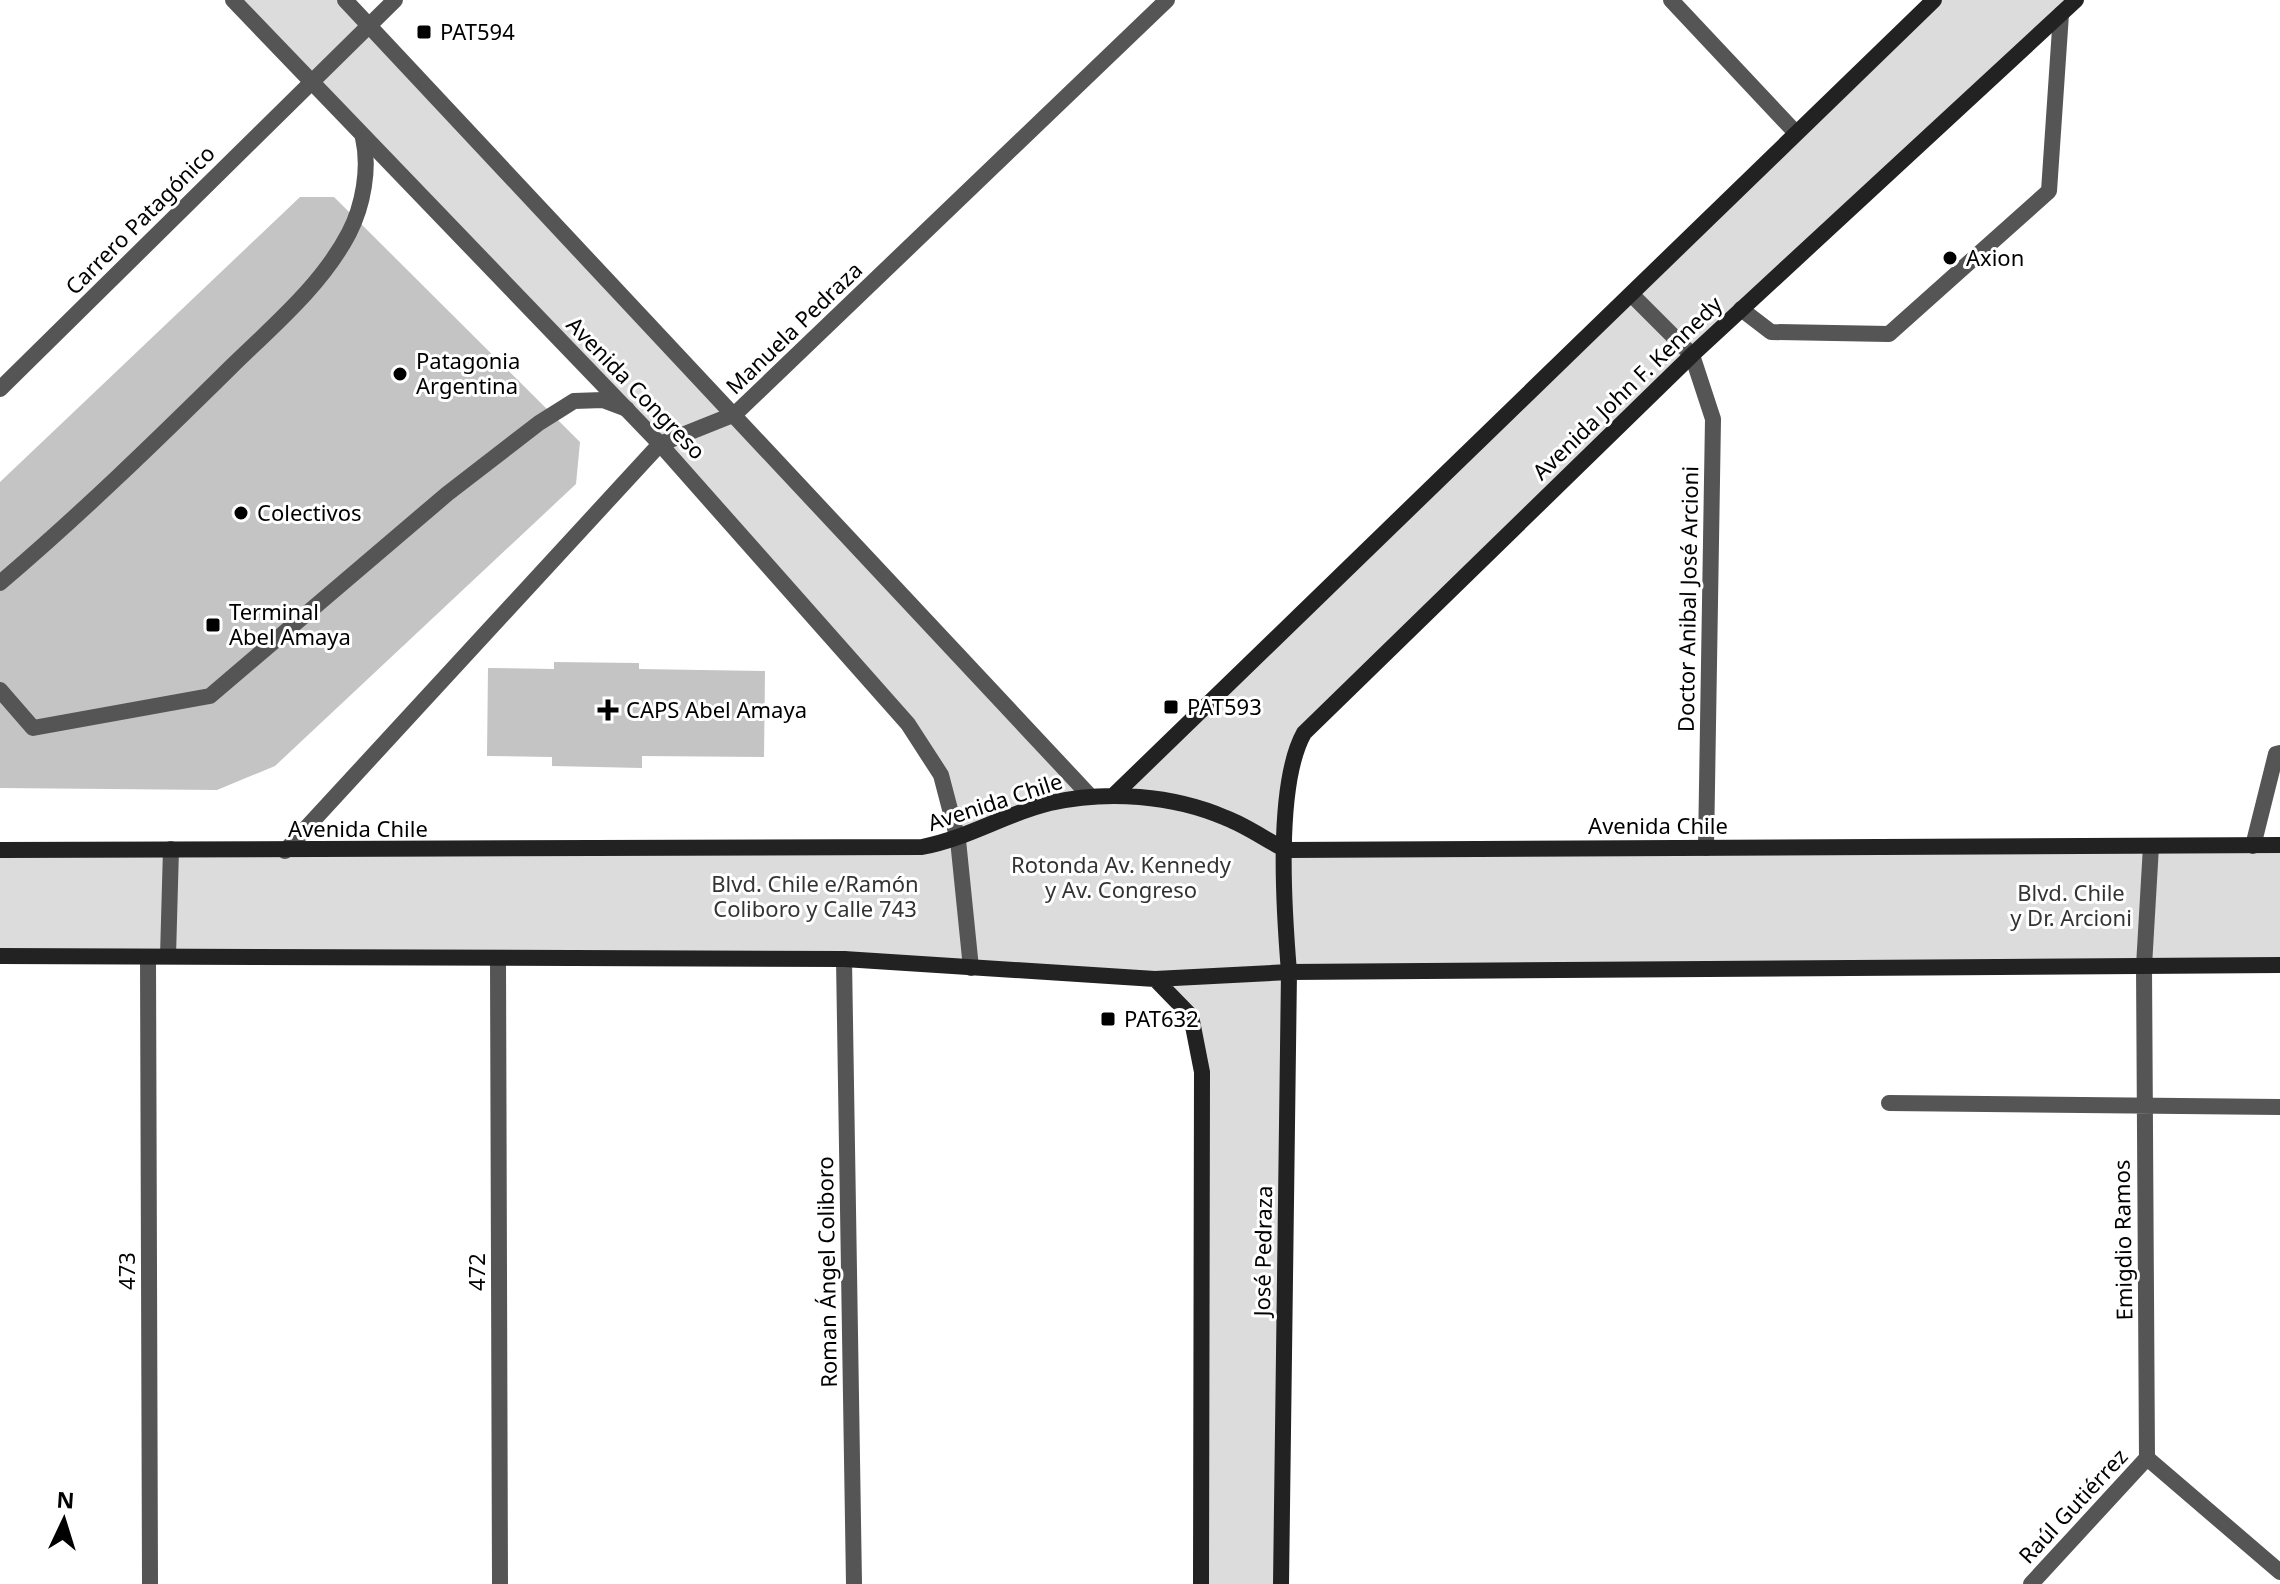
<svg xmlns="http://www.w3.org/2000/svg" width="2280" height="1584" viewBox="0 0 2280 1584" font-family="'Noto Sans',sans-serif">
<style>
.green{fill:#dcdcdc}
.building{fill:#c4c4c4}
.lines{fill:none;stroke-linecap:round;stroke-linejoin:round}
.service{stroke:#555;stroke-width:16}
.minor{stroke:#555;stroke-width:16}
.tertiary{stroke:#555;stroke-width:16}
.secondary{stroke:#222;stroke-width:16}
.poi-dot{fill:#000;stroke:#fff;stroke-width:3}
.labels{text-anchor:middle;stroke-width:6;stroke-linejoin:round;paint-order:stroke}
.poi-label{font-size:22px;fill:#000;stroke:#fff;text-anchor:start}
.street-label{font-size:22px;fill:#000;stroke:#fff}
.park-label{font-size:22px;fill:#333;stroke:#fff}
</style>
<rect width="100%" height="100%" fill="#fff"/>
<!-- green -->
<path class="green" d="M233,0H345L1091,796H1113L1934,0H2076L1304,733L1286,850L2280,845V965L1289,972L1281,1584H1201L1202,1072L1191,1016L1155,979L971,968L0,956V850L958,840L941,775L660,444Z"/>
<!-- building -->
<path class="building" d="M300,197H334L580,442L576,484L275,766L217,790L0,788V482Z
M554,662L639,663V669L765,671L764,757L642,756V768L552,766V757L487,756L488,668L554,669Z"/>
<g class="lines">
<!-- service -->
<path class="service" d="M1741,309L1771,332L1889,334L2049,191L2061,14
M0,583C81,514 156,441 232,366C273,326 322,285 349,233C363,206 370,168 363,138
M0,690L33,728L210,696L447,494L539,423L574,401L603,400L627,409
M2253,846L2276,754L2280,753"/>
<!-- minor -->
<path class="minor" d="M1671,0L1796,133
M1632,295L1692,355L1713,419L1706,848
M0,389L395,0
M2151,846L2144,966L2147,1458L2280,1572
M285,851L660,444L735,414L1167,0
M168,956L171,849
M148,957L150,1584
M844,959L854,1584
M498,960L500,1584
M1889,1103L2280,1107
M2031,1584L2147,1458"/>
<!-- tertiary -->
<path class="tertiary" d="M233,0L660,444L908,724L941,775L958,840L971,968
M345,0L1090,796"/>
<!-- secondary -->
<path class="secondary" d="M1113,796L1934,0
M0,850L922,847C969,838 1007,813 1050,803C1107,790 1173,795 1226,818C1247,826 1266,840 1286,850L2280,845
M0,956L844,959L1155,979L1289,972L2280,965
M1155,979L1191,1016L1202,1072L1201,1584
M1281,1584L1289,972C1284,911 1275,785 1304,733L1692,355L2076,0"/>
</g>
<!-- markers -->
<g class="poi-dot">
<rect x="416" y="24" width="16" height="16" rx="4"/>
<circle cx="1950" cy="258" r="8"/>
<circle cx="400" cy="374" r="8"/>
<circle cx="241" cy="513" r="8"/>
<rect x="205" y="617" width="16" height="16" rx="4"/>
<rect x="1163" y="699" width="16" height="16" rx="4"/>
<path d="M604 698h8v8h8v8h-8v8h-8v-8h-8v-8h8z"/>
<rect x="1100" y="1011" width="16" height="16" rx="4"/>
</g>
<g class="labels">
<!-- poi labels -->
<g class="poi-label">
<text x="440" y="40">PAT594</text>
<text x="1966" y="266">Axion</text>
<text x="416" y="369">Patagonia<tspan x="416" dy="25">Argentina</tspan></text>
<text x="257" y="521">Colectivos</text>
<text x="229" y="620">Terminal<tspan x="229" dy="25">Abel Amaya</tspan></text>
<text x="1187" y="715">PAT593</text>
<text x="626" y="718">CAPS Abel Amaya</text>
<text x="1124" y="1027">PAT632</text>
</g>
<!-- street labels -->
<g class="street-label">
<text transform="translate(140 220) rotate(-45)" y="8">Carrero Patagónico</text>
<text transform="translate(794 328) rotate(-44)" y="8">Manuela Pedraza</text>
<text transform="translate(636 388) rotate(46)" y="8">Avenida Congreso</text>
<text transform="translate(1627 388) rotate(-44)" y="8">Avenida John F. Kennedy</text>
<text transform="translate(1688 599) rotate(-89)" y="8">Doctor Anibal José Arcioni</text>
<text transform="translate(995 802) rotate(-18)" y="8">Avenida Chile</text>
<text x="1658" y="834">Avenida Chile</text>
<text x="358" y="837">Avenida Chile</text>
<text transform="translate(2123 1240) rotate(-91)" y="8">Emigdio Ramos</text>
<text transform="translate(1263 1251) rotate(-89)" y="8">José Pedraza</text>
<text transform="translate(127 1271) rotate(-90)" y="8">473</text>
<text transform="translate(477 1272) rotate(-90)" y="8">472</text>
<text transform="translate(827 1272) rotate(-91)" y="8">Roman Ángel Coliboro</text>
<text transform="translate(2073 1506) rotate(-47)" y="8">Raúl Gutiérrez</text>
</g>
<!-- park labels -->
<g class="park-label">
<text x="1121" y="873">Rotonda Av. Kennedy<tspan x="1121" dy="25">y Av. Congreso</tspan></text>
<text x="815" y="892">Blvd. Chile e/Ramón<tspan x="815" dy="25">Coliboro y Calle 743</tspan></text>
<text x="2071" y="901">Blvd. Chile<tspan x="2071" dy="25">y Dr. Arcioni</tspan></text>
</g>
</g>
<!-- north arrow -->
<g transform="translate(64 1520) rotate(4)" stroke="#ffffff" stroke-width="6" paint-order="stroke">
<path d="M0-6L14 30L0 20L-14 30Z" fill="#000000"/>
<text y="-12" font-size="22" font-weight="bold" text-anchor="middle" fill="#000000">N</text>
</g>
</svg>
